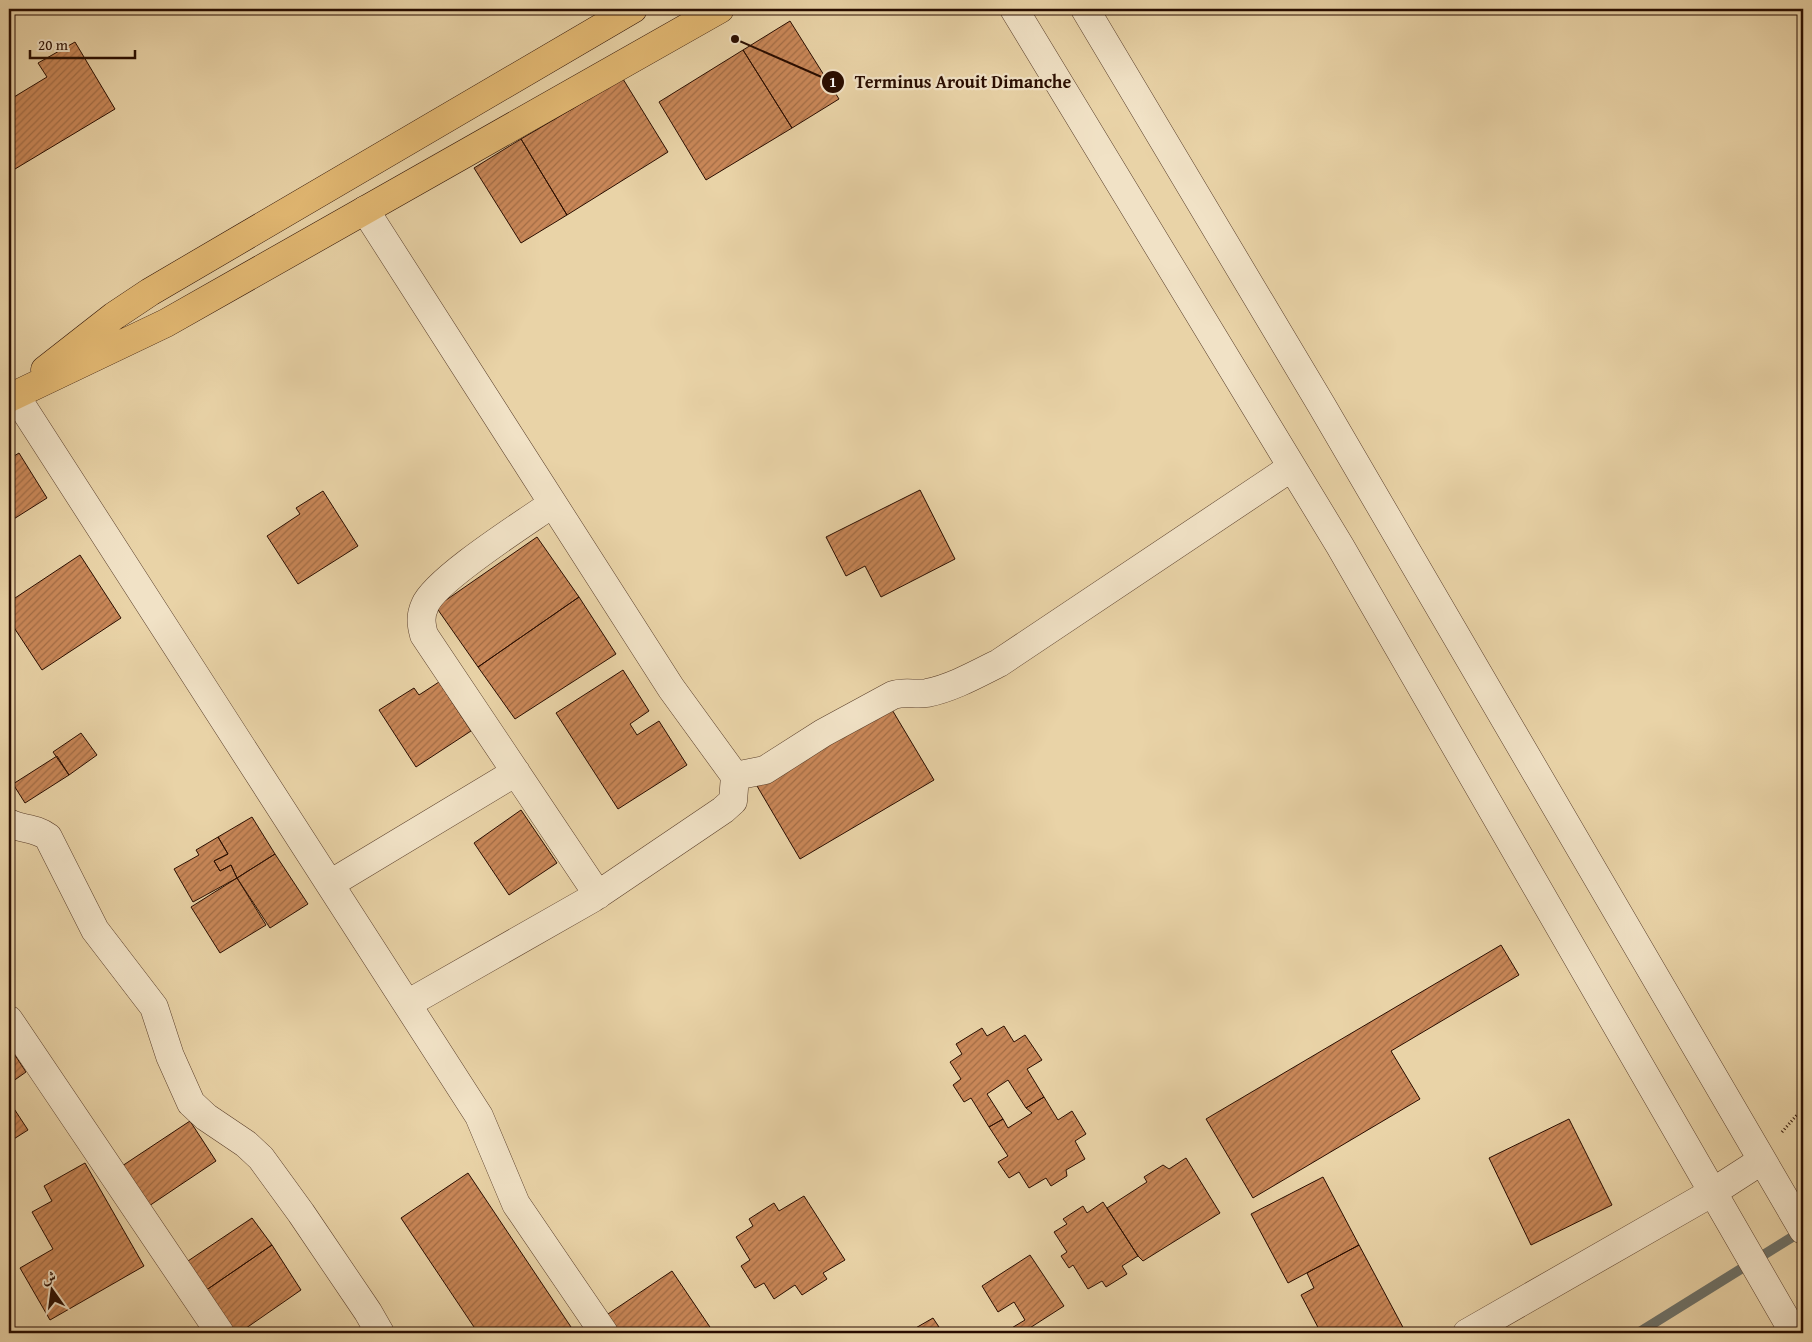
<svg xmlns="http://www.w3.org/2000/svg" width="1812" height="1342" viewBox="0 0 1812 1342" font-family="'Gentium Book Plus',Amiri,serif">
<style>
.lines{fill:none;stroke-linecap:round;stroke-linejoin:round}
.stream{stroke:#6d726a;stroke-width:10}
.building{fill:url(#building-hatch);stroke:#290d00}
.minor-casing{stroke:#593e2a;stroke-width:29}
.major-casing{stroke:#290d00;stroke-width:29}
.path{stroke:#290d00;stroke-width:3;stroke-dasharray:1 2.5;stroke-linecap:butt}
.minor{stroke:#f1e2c6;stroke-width:28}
.major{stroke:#e4ba74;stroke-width:28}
.leader{fill:none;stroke:#290d00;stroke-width:2}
.callout-dot{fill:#290d00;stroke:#f1e2c6;stroke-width:2}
.mark-label{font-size:15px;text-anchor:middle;font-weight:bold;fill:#fff}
.callout-label{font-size:18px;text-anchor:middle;font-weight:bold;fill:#290d00;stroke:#f1e2c6;stroke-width:4.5;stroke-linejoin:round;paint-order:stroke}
</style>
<defs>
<pattern id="building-hatch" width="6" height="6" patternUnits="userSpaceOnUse" patternTransform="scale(1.25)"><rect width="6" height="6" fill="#c98758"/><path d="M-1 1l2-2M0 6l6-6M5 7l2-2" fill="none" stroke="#a36d46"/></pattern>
</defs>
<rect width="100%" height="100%" fill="#e9d3a7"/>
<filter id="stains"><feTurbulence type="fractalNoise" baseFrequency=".004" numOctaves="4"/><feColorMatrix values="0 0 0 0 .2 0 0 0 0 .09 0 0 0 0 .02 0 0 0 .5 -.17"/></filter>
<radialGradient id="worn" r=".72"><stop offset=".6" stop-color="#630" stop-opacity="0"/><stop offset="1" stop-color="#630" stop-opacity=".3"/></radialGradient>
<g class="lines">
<!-- stream -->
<path class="stream" d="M1638,1333L1802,1231"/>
</g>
<!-- building -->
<path class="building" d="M790,21L839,99L792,128L743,50Z
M75,42L115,109L15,169L9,160V100L47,77L38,63Z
M743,50L792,128L706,180L659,102Z
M623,79L668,152L567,215L521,139Z
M521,139L567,215L521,243L474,168Z
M19,453L47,498L9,522V459Z
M920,490L955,559L881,597L865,566L846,576L826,537Z
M323,491L358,546L298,584L267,536L300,514L296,508Z
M537,537L579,597L478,667L436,607Z
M80,555L121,618L42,670L9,620V602Z
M579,597L616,654L515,719L478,667Z
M623,670L649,711L630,724L637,735L659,721L687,765L618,809L556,713Z
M439,682L471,731L416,767L379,710L414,688L419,695Z
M891,708L934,780L800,859L757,786Z
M81,733L97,755L69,775L53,752Z
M57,756L69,775L25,803L13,784Z
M521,810L557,863L509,895L474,843Z
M252,817L275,854L237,878L231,865L220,871L214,861L228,854L218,837Z
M218,837L228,854L214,861L220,871L231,865L237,878L193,902L174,869L199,855L196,850Z
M275,854L308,904L270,928L237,878Z
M237,878L266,925L220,953L191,907Z
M1501,945L1519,975L1391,1051L1420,1099L1253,1198L1206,1119Z
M1004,1026L1014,1042L1025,1035L1042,1060L1027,1069L1044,1097L1026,1108L1008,1080L987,1094L1003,1119L989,1127L971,1098L964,1102L953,1085L961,1079L950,1062L962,1054L956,1044L982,1028L987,1036Z
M9,1046L26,1072L9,1084Z
M1044,1097L1058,1120L1072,1111L1086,1134L1075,1141L1085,1159L1066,1170L1067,1176L1051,1186L1046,1178L1029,1188L1019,1172L1009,1178L998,1162L1008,1156L989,1127L1003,1119L1008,1128L1032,1113L1026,1108Z
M9,1101L28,1130L9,1142Z
M1569,1119L1612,1205L1531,1245L1489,1158Z
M190,1121L216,1161L146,1208L119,1168Z
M1186,1158L1220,1213L1143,1261L1138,1256L1107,1208L1147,1182L1144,1177L1163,1165L1169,1169Z
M85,1163L144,1266L50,1320L20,1268L53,1249L32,1212L52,1201L44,1186Z
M468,1173L575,1333H478L401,1218Z
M1323,1177L1359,1245L1288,1283L1251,1214Z
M804,1196L845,1260L823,1273L827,1279L802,1295L795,1285L774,1299L764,1283L755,1288L741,1266L750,1260L736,1237L753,1226L749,1219L774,1203L779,1211Z
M1103,1202L1138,1256L1122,1266L1127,1274L1106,1287L1102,1281L1088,1289L1073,1265L1069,1268L1061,1256L1067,1252L1054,1232L1067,1224L1063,1219L1083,1206L1087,1213Z
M252,1218L272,1245L202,1293L182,1265Z
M272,1245L301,1290L239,1333H230L202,1293Z
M1359,1245L1406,1333H1321L1301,1295L1314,1288L1307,1273Z
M1030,1255L1064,1306L1022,1333H1012L1010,1329L1025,1320L1014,1302L998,1312L982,1286Z
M672,1271L714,1333H617L605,1316Z
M933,1318L943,1333H907Z"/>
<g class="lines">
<defs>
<path id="minor" d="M1014,9L1340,546L1794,1333
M1085,9L1322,406L1803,1230
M365,210L671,688L735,776L733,801L723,810L593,898L407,1004
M15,395L479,1116L516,1204L604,1333
M552,504C525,523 436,579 425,605C420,616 421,624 424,635L598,895
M735,776L765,770L823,733L893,695C905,691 915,695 927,693C952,688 977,674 999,663L1292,467
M9,823C22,830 35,827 48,837L95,930L154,1007L170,1056L191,1103L206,1117L246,1144L261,1158L301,1213L368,1312L380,1333
M330,884L516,772
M9,1020L220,1333
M1467,1333L1713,1192L1761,1161"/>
<path id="major" d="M45,370L114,316L150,292L633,9
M9,398L166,323L720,9"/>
</defs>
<!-- minor casing -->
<use href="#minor" class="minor-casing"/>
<!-- major casing -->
<use href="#major" class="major-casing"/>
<!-- path -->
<path class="path" d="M1782,1132L1803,1108"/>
<!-- minor -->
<use href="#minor" class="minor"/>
<!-- major -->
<use href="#major" class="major"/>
</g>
<!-- callouts -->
<path class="leader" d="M735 39L833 82"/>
<g class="callout-dot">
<circle cx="735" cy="39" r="5"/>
<circle cx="833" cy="82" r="12"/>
</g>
<g class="mark-label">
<text x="833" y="87">1</text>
</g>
<g class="callout-label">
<text x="963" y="88">Terminus Arouit Dimanche</text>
</g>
<!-- margin -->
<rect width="1812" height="1342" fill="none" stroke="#e9d3a7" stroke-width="30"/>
<rect x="10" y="10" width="1792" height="1322" fill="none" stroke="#290d00" stroke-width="2.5"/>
<rect x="15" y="15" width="1782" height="1312" fill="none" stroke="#290d00"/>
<!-- north arrow -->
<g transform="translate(52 1290) rotate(346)" stroke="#f1e2c6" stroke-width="4" paint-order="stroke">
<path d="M0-4L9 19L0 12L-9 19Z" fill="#290d00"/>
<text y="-8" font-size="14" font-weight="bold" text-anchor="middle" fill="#290d00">ش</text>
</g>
<!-- scale -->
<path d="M30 50v8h105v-8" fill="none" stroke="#290d00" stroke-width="2.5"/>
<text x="38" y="50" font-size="15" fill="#290d00" stroke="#f1e2c6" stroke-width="4" paint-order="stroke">20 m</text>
<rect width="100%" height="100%" filter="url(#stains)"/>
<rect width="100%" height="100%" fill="url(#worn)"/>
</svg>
